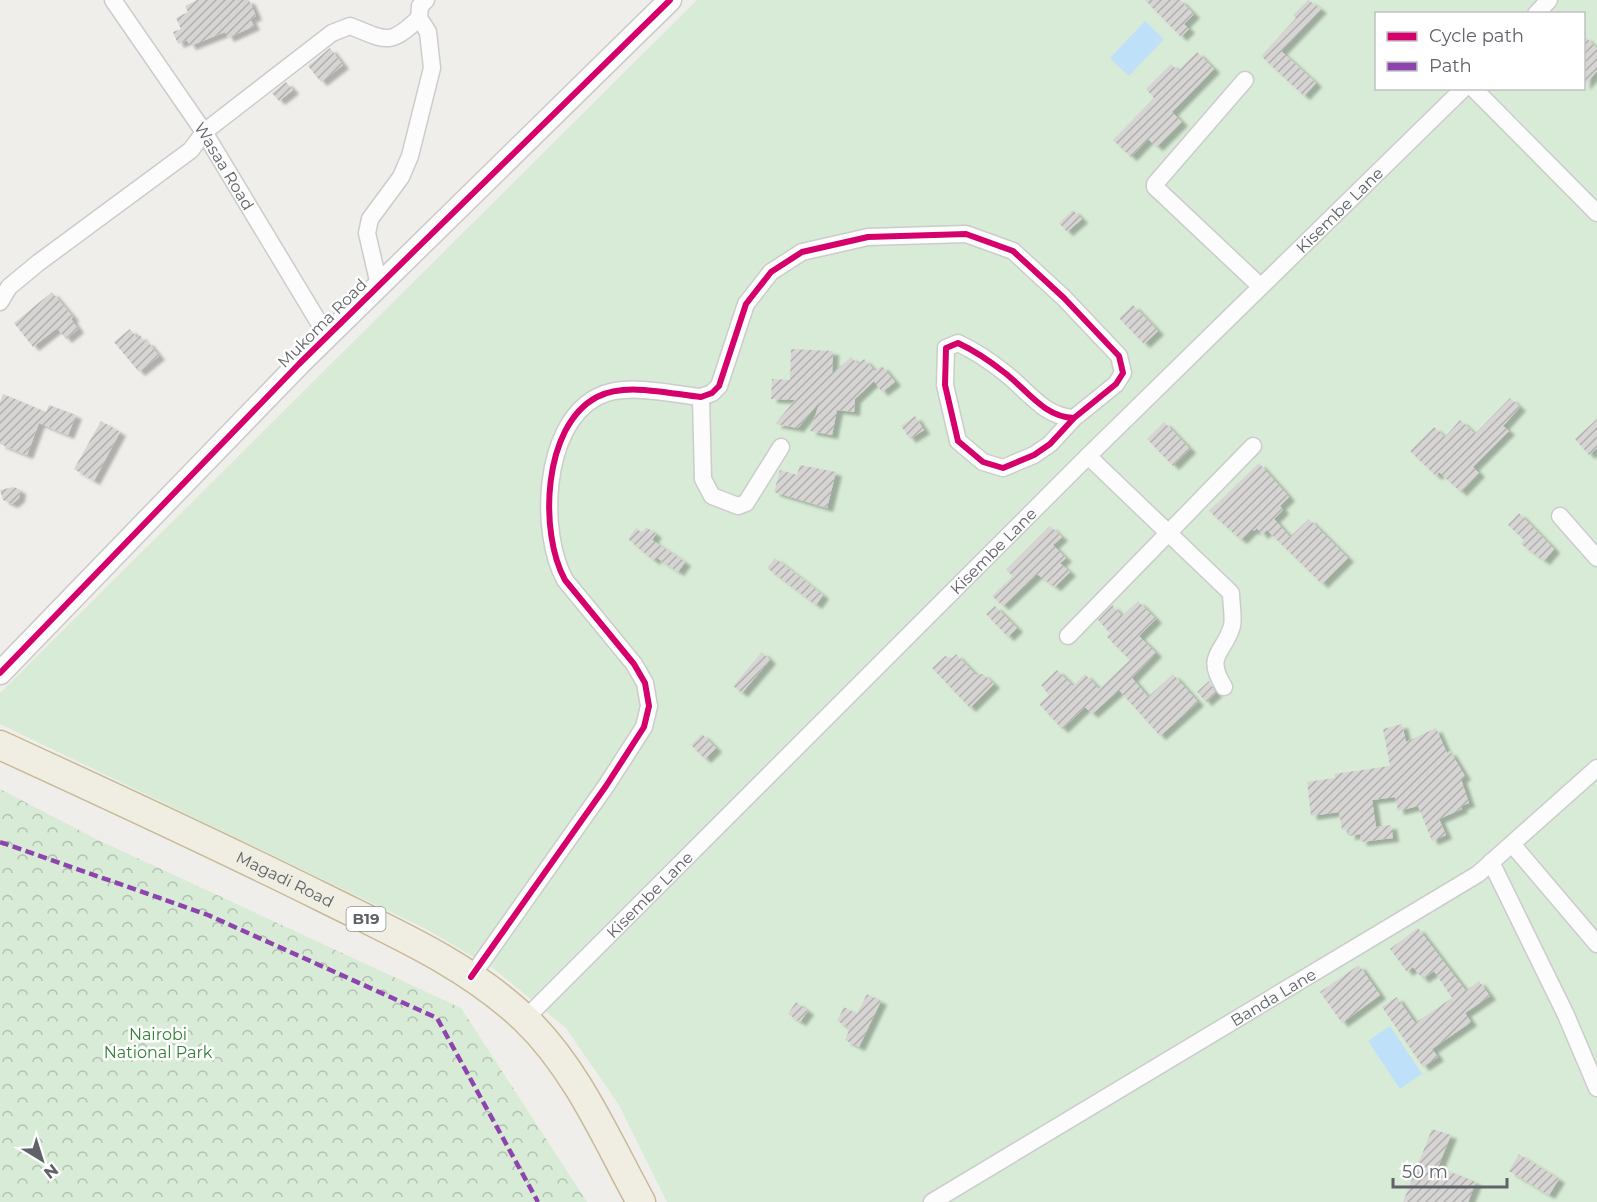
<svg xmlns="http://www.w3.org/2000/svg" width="1597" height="1202" viewBox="0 0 1597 1202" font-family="Montserrat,sans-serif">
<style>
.park{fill:url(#park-crowns)}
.garden{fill:#d8ebd6;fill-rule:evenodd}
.water{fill:#bfe0f9}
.building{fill:url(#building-hatch);filter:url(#shadow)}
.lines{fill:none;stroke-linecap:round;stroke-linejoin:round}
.street-casing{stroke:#cbcccc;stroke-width:19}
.secondary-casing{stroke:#cacacb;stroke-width:25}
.highway-casing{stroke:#c8b996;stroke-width:31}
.street{stroke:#fdfcfc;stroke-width:16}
.secondary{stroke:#fdfcfc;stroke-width:22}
.highway{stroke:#f0ede3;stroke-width:28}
.quiet{stroke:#8e44ad;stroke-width:4.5;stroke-dasharray:9 4.5;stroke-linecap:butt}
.cycleway-casing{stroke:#fff;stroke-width:10}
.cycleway{stroke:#d6006c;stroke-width:6}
.labels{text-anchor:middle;stroke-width:5;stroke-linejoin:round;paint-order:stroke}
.shield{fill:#fff;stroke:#8f9295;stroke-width:1.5}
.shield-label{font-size:15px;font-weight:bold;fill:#5f6368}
.street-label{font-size:16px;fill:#5f6368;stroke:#fff}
.park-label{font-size:16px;fill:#348238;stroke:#fff}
</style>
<defs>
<pattern id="park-crowns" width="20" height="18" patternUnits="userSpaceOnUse" patternTransform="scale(1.5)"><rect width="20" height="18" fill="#d8ebd6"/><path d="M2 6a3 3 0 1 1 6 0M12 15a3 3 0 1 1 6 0" fill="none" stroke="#b2c2b1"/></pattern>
<pattern id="building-hatch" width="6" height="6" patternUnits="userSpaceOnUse" patternTransform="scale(1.5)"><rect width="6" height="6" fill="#d6d5d3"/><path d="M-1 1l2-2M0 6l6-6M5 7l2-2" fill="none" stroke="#b1b0af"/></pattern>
<filter id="shadow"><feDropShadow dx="6" dy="4" stdDeviation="1.5" flood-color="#0004"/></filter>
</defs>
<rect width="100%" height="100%" fill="#efeeea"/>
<!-- park -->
<path class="park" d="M0,789L96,839L461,1008L587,1202H0Z"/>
<!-- garden -->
<path class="garden" d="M697,0H1597V1202H667L619,1105L566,1028L494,969L426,929L0,724V693ZM1376,14H1584V88H1376Z"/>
<!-- water -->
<path class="water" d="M1145,21L1164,39L1129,76L1110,58Z
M1390,1026L1422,1074L1400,1089L1368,1041Z"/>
<!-- building -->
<path class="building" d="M197,0H249L256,16L250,19L254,26L228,38L225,32L190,46L187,40L178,44L173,32L181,29L176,18L188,12L185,6Z
M1145,0H1180L1194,14L1184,24L1189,29L1181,37Z
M1308,0L1321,9L1281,51L1316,83L1304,96L1261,56L1296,18L1293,15Z
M1584,36L1597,48V71L1584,86Z
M330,48L343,65L321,82L308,66Z
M1197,52L1214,69L1172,112L1182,122L1157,147L1148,139L1131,157L1113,140L1154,98L1146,89L1171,64L1178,71Z
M286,82L293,90L279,101L272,93Z
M1073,210L1082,219L1067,232L1059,223Z
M52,292L73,317L71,319L78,329L66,339L57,328L33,347L14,323Z
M1133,305L1158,331L1144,344L1119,318Z
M130,329L137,338L140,335L145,343L147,341L159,356L139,372L114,342Z
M791,349L833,351L832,374L851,357L858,364L864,359L875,371L882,366L895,382L882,392L874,381L855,399L854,412L837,410L832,435L810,431L820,401L798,428L775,424L795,400L771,399L772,379L790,380Z
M3,394L46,412L49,405L76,415L68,435L39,423L27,455L0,444V402Z
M1510,398L1520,407L1503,426L1509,431L1473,467L1479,473L1461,492L1439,472L1436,476L1410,451L1434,427L1445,437L1460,420L1475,434Z
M915,416L924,430L910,439L901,426Z
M1597,419V448L1589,455L1575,439Z
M101,421L120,432L94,481L74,469Z
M1164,422L1190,449L1173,466L1147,439Z
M1259,463L1289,497L1280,506L1283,510L1274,519L1290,537L1309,519L1348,558L1322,584L1267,530L1262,535L1257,528L1254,531L1252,529L1241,540L1209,511Z
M800,465L836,472L827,508L774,492L780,470L797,475Z
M14,487L20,490L19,498L12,504L3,500L0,490Z
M1519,513L1554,549L1544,561L1521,544L1524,540L1508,525Z
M1050,526L1062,537L1053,545L1066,558L1060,563L1070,572L1055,587L1037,574L1003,606L992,596L1013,576L1006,570Z
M646,527L656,534L652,540L685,562L678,572L656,557L654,561L628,539L636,528L642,533Z
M775,558L823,595L816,605L767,568Z
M1138,601L1156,619L1139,636L1156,653L1132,678L1148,697L1173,674L1198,702L1160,736L1119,690L1092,714L1085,707L1062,729L1039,704L1049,695L1041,685L1057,670L1073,686L1085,674L1099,689L1130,660L1107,637L1110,633L1098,620L1112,605L1122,616Z
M995,606L1017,628L1008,637L986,614Z
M762,652L770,660L742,693L733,686Z
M956,654L976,675L983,674L994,684L970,708L932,668L945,656L952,658Z
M1209,681L1216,693L1206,702L1197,692Z
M1402,724L1406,742L1436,728L1447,753L1450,751L1465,776L1461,779L1469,803L1461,806L1462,809L1439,819L1446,835L1432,841L1418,806L1398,811L1395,797L1372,800L1376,827L1391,825L1393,838L1361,842L1360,834L1349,836V829L1342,830L1339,812L1311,816L1307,782L1335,778L1334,774L1390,766L1383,729Z
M702,734L716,748L705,759L691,745Z
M1418,928L1466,991L1479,981L1490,996L1465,1013L1471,1022L1432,1049L1438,1057L1423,1067L1382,1007L1397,997L1415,1023L1452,998L1434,971L1423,979L1413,967L1407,972L1390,949Z
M1359,965L1380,995L1342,1023L1320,992Z
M867,994L881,1001L859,1047L845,1040L850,1028L837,1021L844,1007L857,1014Z
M796,1002L808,1011L800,1022L788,1014Z
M1432,1129L1451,1135L1438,1167L1476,1182L1468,1202H1403Z
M1519,1154L1559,1179L1549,1195L1509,1171Z"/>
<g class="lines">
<defs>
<g id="street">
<path id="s1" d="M113,0L204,132L327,336"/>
<path d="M1536,14L1549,0"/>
<path d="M1245,80L1155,184V187L1260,286"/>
<path d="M1473,88L1597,213"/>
<path d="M379,285L367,233L370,219L401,177L410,156L432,68L428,32L419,18L420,6L426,0"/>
<path d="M0,302L9,287L38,263L191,150L204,132L332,33L350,26C386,40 389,47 419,18"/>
<path d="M701,397L703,479L712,496L738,506L746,503L781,447"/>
<path d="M1088,456L1231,593C1231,603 1234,617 1232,626C1224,654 1204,654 1224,687"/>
<path d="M1560,516L1597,558"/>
<path d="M1068,636L1253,446"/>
<path d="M1512,844L1597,944"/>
<path d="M1491,862L1566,1015L1597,1088"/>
<path d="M471,977L606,786L644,727L649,706L645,683L634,664L565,580C539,533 542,426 597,397C626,382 670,394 701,397L712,393L719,386L746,304L771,272L802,252L868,237L966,234L1013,251L1064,298L1119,356L1123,373L1116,384L1074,418C1044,417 1027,390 1005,373C990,361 975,351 958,343L946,348L945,385L958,441L983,462L1003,468L1034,455L1050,444L1074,418"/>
<path id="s2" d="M525,1019L1088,456L1464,88"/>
<path id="s3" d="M932,1202L1478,874L1597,768"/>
</g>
<path id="secondary" d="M0,673L299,364L670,0"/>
<g id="highway">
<path id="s4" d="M0,745C109,795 217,845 324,898C394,933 467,964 525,1019C577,1069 607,1140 641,1202"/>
</g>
</defs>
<!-- street casing -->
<use href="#street" class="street-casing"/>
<!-- secondary casing -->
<use href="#secondary" class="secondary-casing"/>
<!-- highway casing -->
<use href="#highway" class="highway-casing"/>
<!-- street -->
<use href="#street" class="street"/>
<!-- secondary -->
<use href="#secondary" class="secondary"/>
<!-- highway -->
<use href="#highway" class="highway"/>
<!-- quiet -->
<path class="quiet" d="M0,842L208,915L437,1018L538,1202"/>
<defs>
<path id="cycleway" d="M0,673L299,364L670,0
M471,977L606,786L644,727L649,706L645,683L634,664L565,580C539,533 542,426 597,397C626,382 670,394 701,397L712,393L719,386L746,304L771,272L802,252L868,237L966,234L1013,251L1064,298L1119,356L1123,373L1116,384L1074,418C1044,417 1027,390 1005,373C990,361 975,351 958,343L946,348L945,385L958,441L983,462L1003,468L1034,455L1050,444L1074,418"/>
</defs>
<!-- cycleway casing -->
<use href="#cycleway" class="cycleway-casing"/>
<!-- cycleway -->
<use href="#cycleway" class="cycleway"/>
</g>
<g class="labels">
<!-- shield labels -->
<rect class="shield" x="346.5" y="907" width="39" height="24" rx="4.5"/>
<g class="shield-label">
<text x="366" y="924">B19</text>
</g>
<!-- street labels -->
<g class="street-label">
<text dy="6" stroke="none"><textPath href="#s1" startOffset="200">Wasaa Road</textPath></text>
<text dy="6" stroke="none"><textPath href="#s2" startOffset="1148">Kisembe Lane</textPath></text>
<text transform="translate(322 323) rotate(-45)" y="6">Mukoma Road</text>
<text dy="6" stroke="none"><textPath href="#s2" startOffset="662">Kisembe Lane</textPath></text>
<text dy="6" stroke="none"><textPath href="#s4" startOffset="315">Magadi Road</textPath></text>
<text dy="6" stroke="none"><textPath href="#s2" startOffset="176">Kisembe Lane</textPath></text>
<text dy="6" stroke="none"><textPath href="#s3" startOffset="398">Banda Lane</textPath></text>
</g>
<!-- park labels -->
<g class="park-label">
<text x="158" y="1040">Nairobi<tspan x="158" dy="18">National Park</tspan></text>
</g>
</g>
<!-- legend -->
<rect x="1375" y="12" width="210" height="78" fill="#ffffff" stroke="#bfc1c3" stroke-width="1.5"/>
<rect x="1387" y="32" width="30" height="9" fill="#d6006c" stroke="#bfc1c3" stroke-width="1.5"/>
<text x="1429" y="42" font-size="18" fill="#5f6368">Cycle path</text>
<rect x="1387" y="62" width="30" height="9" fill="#8e44ad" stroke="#bfc1c3" stroke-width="1.5"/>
<text x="1429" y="72" font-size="18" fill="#5f6368">Path</text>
<!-- north arrow -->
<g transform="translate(42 1160) rotate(142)" stroke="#ffffff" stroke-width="4.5" paint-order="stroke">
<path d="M0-4.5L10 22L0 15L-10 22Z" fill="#5f6368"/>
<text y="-9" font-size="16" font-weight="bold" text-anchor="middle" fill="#5f6368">N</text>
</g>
<!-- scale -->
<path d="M1393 1178v9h114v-9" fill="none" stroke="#5f6368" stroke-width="3"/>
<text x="1402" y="1178" font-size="18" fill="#5f6368" stroke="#ffffff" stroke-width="4.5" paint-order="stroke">50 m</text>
</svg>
